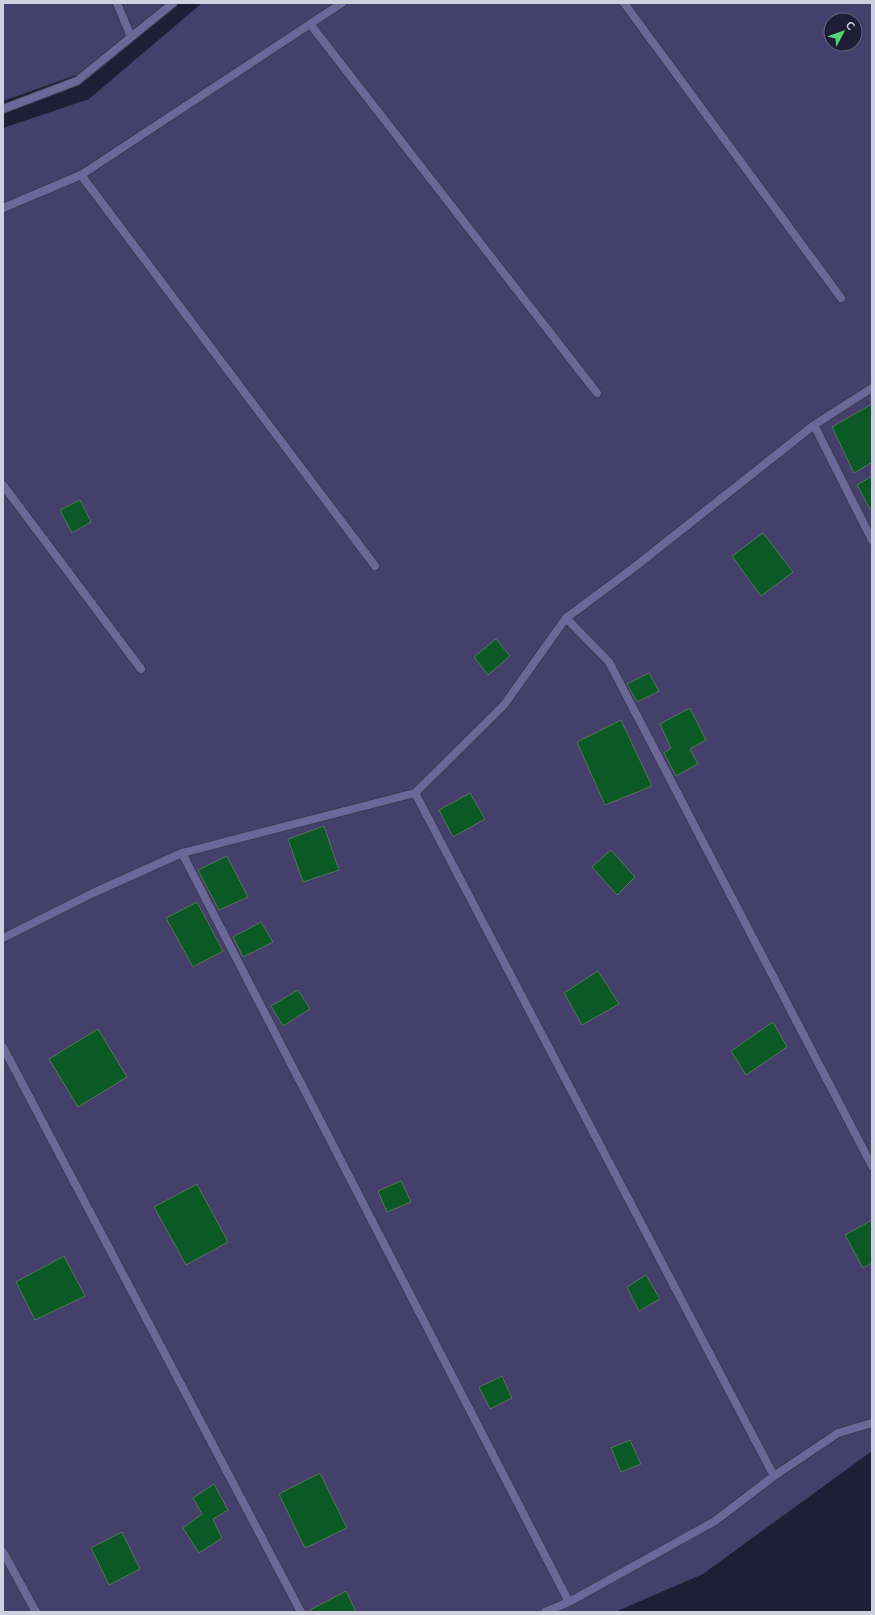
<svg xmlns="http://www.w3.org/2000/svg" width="875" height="1615" viewBox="0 0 875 1615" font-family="'Nunito Sans',sans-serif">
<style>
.green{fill:#443f6b;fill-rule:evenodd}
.building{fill:#0b5a25;stroke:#59735c}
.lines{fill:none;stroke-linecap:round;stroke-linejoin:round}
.service-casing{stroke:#3c3a51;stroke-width:10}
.service{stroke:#6c6799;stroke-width:8}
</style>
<rect width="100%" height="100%" fill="#201d36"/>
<!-- green -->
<path class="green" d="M3,3H165L79,74L3,101Z
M202,3H872V1451L703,1574L615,1612H3V128L89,99ZM831,20H855V44H831Z"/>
<!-- building -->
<path class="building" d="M872,404V462L854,473L832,427Z
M872,476V508L870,509L857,485Z
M80,500L91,522L72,533L60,510Z
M763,533L793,572L761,596L732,556Z
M496,639L510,656L488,675L474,657Z
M649,673L659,691L637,702L627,684Z
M690,708L706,740L690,749L698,764L676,776L664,753L671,748L660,724Z
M621,720L652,786L605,805L577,742Z
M470,793L485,819L453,837L439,810Z
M324,826L339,870L303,882L288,839Z
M611,850L635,877L617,895L592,867Z
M227,856L248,897L219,910L198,870Z
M197,902L223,951L193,967L166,918Z
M261,922L273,942L243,957L233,937Z
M598,971L619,1004L582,1025L564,993Z
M298,990L310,1009L283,1026L271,1006Z
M773,1022L787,1047L746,1075L731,1051Z
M98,1029L127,1077L78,1107L49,1059Z
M401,1181L411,1202L387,1212L378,1191Z
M197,1184L228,1242L186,1265L154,1207Z
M872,1220V1263L863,1268L845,1235Z
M64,1256L85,1296L35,1320L16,1282Z
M646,1275L660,1299L639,1311L627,1287Z
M502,1376L512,1398L490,1409L479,1387Z
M630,1440L641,1464L621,1472L611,1448Z
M320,1473L347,1528L305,1548L279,1494Z
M214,1484L228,1510L213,1519L222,1538L199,1553L183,1528L202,1514L193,1498Z
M122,1532L140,1569L109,1585L91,1548Z
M346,1591L356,1612H312L310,1610Z"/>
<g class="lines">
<defs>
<path id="service" d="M117,3L131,37
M624,3L841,298
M310,24L597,393
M3,109L77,81L173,3
M81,175L375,566
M3,208L81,175L342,3
M814,425L872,540
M3,485L141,669
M566,618L609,662L872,1166
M415,793L774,1476
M182,853L569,1602
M3,938L93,893L182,853L415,793L504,705L566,618L632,569L814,425L872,388
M3,1047L301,1612
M3,1552L36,1612
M545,1612L569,1602L715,1521L774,1476L838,1433L872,1423"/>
</defs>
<!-- service casing -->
<use href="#service" class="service-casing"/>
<!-- service -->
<use href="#service" class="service"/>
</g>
<!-- border -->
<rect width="875" height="1615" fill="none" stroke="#d1d0e1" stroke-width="8"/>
<!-- north arrow -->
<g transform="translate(843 32) rotate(49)"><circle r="19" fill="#201d36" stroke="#67657a"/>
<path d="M0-3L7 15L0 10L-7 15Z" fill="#53d673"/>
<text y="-6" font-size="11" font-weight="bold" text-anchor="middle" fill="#d1d0e1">С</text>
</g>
</svg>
